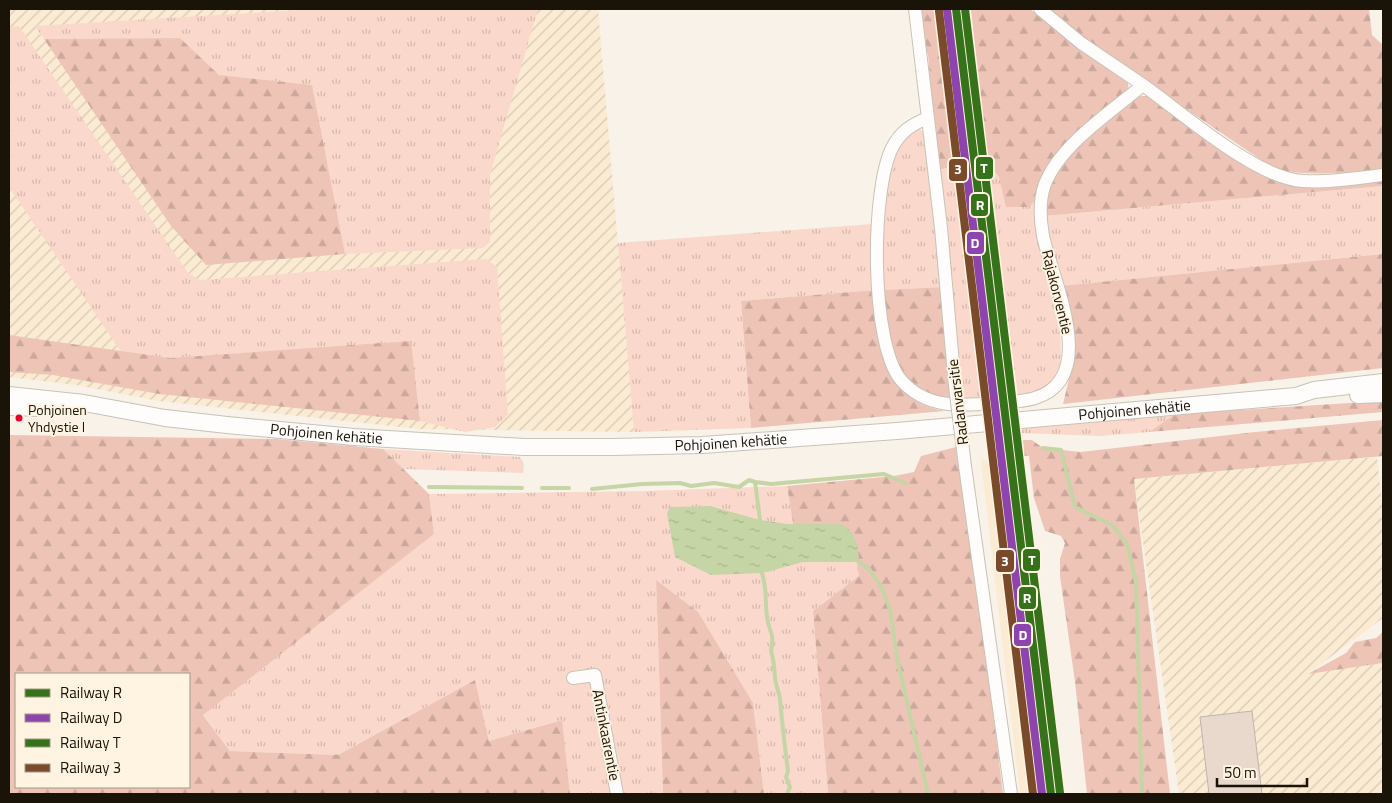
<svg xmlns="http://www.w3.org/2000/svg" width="1392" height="803" viewBox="0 0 1392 803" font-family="'Titillium Web',sans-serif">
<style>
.built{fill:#fbebd2}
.industrial{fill:url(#industrial-furrows)}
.grass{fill:url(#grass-tufts)}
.forest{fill:url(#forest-firs);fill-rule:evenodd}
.water{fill:url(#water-ripples)}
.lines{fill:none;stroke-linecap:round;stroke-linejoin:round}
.stream{stroke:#c6d5a5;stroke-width:4}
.building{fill:#e8d9cc;stroke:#bdb5ad}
.minor-casing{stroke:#c8c2b8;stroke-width:14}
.major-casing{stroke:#c8c2b8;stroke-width:18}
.minor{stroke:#fefdfc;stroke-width:12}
.major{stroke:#fefdfc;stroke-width:16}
.minor-bridge-casing{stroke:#c8c2b8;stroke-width:14;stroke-linecap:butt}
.minor-bridge{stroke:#fefdfc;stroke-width:12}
.rail-1-casing{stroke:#fff3e1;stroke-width:11}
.rail-2-casing{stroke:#fff3e1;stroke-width:11}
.rail-3-casing{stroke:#fff3e1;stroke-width:11}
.rail-4-casing{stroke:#fff3e1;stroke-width:11}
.rail-1{stroke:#357219;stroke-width:8}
.rail-2{stroke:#8e44ad;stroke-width:8}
.rail-3{stroke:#357219;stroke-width:8}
.rail-4{stroke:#7a4b2a;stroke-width:8}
.bus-dot{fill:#e4002b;stroke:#fff3e1;stroke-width:2}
.labels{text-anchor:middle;stroke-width:4;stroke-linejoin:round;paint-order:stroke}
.bus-label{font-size:14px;fill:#191308;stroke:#fff3e1;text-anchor:start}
.street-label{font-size:15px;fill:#191308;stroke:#fff3e1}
.line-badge{stroke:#fff3e1;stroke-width:2}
.badge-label{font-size:14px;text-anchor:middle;font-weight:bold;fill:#fff}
</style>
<defs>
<pattern id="industrial-furrows" width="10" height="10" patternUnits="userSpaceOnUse" patternTransform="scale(1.25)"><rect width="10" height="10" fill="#fbebd2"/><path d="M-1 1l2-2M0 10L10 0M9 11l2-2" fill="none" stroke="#d7c9b3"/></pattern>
<pattern id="grass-tufts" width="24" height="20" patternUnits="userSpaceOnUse" patternTransform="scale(1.25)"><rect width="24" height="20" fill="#fbd8cc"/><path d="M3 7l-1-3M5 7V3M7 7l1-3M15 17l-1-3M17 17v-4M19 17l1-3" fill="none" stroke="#d7b8ae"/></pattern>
<pattern id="forest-firs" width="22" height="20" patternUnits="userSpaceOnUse" patternTransform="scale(1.25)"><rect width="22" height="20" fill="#eec4b7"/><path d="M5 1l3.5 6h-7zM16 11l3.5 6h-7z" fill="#cca89c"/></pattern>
<pattern id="water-ripples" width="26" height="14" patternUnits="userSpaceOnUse" patternTransform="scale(1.25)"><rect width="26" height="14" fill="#c6d5a5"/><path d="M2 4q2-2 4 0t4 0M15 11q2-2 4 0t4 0" fill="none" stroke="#aab68d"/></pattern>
</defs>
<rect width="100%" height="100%" fill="#f8f2e8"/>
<!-- built -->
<path class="built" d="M926,9H971L987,162L1016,381L972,386Z
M1024,456L1052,688L1065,794H1020L981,461Z"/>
<!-- industrial -->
<path class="industrial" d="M9,9H598L634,432L420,429L159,401L76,385L9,377Z
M1377,457L1383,514V618L1309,673L1383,663V794H1179L1134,479Z"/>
<!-- grass -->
<path class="grass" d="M317,9H538L490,175V242L483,248L345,254L312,85L219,75L180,38L44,39L35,26Z
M19,26L188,273L200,280L486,259L497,267L508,414L495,427L465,432L420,421L411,342L170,358L122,353L9,187V27Z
M917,128L927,133L943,287L882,290L883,197L899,143Z
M987,162L999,177L1007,207L1037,199C1048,256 1065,314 1060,372L1042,391L1018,396Z
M971,164L997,400L963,401L938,170Z
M1383,186V254L1060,286L1044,216Z
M873,224L875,290L741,301L751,428L634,432L618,243Z
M1175,414L1149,432L1100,436L1022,433L1021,427Z
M383,449L520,457C525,463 524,467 523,473L403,469Z
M787,486L794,530L855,553L859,576L813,611L828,794H764L753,703L656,581L663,794H570L561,720L489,741L475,680L338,755L230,751L203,714L434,534L429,494L645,491Z"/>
<!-- forest -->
<path class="forest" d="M920,9H947L971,164L953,167L952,162L947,163V168L938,170L928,54L924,47Z
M971,9H1030L1068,40L1127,79L1129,90L1076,137L1037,199L1028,207H1006L999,177L987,162Z
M1048,9H1369L1372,35L1383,45V170C1346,172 1310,178 1273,168L1146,82L1072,30Z
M180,38L219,75L312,85L345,254L206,265L171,226L44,39Z
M1139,96H1149L1289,184L1383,180V186L1044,216C1045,159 1098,127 1139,96Z
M1383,254V368L1063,404L1070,375L1060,286Z
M943,287L951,402L927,396L902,376L891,347L882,290Z
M875,290C880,340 882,401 945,411L751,428L741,301Z
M9,335L170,358L411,341L420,421L159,394L53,375L9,372Z
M1383,401V412L1149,432L1175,414Z
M1383,420V456L1134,479L1170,794H1087L1075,682L1060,576V559L1065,543L1061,536L1045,531L1034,498L1029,456H1024L1023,440H1032L1043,448L1081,452L1255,432Z
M9,435L277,439L383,449L429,494L434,534L203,715L230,751L338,755L475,680L489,741L562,720L570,794H9ZM16,674H189V787H16Z
M956,447L958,466H963L1003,794H828L813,611L859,576L855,553L794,530L787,486L894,476L914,472L921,456Z
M656,580L698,612L753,703L764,794H663Z
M1383,632V663L1308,674L1346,653L1355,642L1376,638Z"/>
<!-- water -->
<path class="water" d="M710,506L760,520L787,524H842L852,532L858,546L859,562H803L762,573L711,575L675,557L667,513L670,507Z"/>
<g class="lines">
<!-- stream -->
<path class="stream" d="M1043,448L1061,450L1075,507L1112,525L1127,544L1136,582L1142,794
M429,487L522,488
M542,488H569
M592,489L642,484L680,483L691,486L714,483L739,487L749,480L755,482
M760,520L755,482L771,484L884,474L905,483
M859,562L869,569L882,588L890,609L897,658L928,794
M762,573C767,588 765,602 767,617C769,634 775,631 771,651C774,660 774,667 775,677C775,683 779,692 780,699C782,722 785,748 788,771L786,777L790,787L787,794"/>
</g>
<!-- building -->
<path class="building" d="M1252,711L1262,794H1209L1200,717Z"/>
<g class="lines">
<defs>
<path id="minor" d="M915,9L941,228L955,386
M1040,9L1081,43L1143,85
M928,118C912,124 900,132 892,148C871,190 870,343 901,380C926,409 961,406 995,403C1008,402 1022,402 1035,398C1101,378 1052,279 1043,236C1040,219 1039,200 1045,184C1060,145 1112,111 1143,85C1181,112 1257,179 1303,181C1329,183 1357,178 1383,175
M965,466L1011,794
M573,678L595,675L617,794"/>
<g id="major">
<path id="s1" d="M9,395L84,403L165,418L227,425L354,437L524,447H612L702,445L897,431L1296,396L1314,390L1383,382"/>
<path d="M1358,395L1383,394"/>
<path d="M9,407L39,408"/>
</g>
</defs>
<!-- minor casing -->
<use href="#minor" class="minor-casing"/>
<!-- major casing -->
<use href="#major" class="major-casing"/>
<!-- minor -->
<use href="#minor" class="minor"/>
<!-- major -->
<use href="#major" class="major"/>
<defs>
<path id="minor-bridge" d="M955,386L965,466"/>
</defs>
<!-- minor-bridge casing -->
<use href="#minor-bridge" class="minor-bridge-casing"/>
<!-- minor-bridge -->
<use href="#minor-bridge" class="minor-bridge"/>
<defs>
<path id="rail-1" d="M956,9L1051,794"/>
<path id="rail-2" d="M947,10L1042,794"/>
<path id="rail-3" d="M965,9L1060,793"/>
<path id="rail-4" d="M939,11L1033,794"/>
</defs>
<!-- rail-1 casing -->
<use href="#rail-1" class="rail-1-casing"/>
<!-- rail-2 casing -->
<use href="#rail-2" class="rail-2-casing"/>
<!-- rail-3 casing -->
<use href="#rail-3" class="rail-3-casing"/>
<!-- rail-4 casing -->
<use href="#rail-4" class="rail-4-casing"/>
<!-- rail-1 -->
<use href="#rail-1" class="rail-1"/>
<!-- rail-2 -->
<use href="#rail-2" class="rail-2"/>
<!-- rail-3 -->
<use href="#rail-3" class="rail-3"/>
<!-- rail-4 -->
<use href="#rail-4" class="rail-4"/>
</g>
<!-- markers -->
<circle class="bus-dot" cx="19" cy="418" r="4.5"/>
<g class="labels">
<!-- bus labels -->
<g class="bus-label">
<text x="28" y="415">Pohjoinen<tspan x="28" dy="17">Yhdystie I</tspan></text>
</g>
<!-- street labels -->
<g class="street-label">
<text transform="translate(1057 292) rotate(76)" y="5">Rajakorventie</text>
<text transform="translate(958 402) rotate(-97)" y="5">Radanvarsitie</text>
<text dy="5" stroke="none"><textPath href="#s1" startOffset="1130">Pohjoinen kehätie</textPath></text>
<text dy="5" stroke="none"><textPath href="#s1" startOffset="320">Pohjoinen kehätie</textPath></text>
<text dy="5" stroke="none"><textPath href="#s1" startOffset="725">Pohjoinen kehätie</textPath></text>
<text transform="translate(606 735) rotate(79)" y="5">Antinkaarentie</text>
</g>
</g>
<g class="line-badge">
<rect x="975" y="156" width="19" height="24" rx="5" fill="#357219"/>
<rect x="948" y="158" width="20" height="24" rx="5" fill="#7a4b2a"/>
<rect x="970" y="193" width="19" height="24" rx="5" fill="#357219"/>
<rect x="966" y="231" width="19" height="24" rx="5" fill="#8e44ad"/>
<rect x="1022" y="548" width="19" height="24" rx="5" fill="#357219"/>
<rect x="995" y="549" width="20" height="24" rx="5" fill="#7a4b2a"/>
<rect x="1018" y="586" width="19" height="24" rx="5" fill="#357219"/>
<rect x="1013" y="623" width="19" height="24" rx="5" fill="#8e44ad"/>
</g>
<g class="badge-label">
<text x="984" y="173">T</text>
<text x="958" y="174">3</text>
<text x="980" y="210">R</text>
<text x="975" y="248">D</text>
<text x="1032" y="565">T</text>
<text x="1005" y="566">3</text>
<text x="1027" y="603">R</text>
<text x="1023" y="640">D</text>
</g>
<!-- border -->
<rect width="1392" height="803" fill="none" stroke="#191308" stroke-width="20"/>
<!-- legend -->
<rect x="15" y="673" width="175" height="115" fill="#fff3e1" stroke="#a3998a"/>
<rect x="25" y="689" width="25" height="8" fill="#357219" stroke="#a3998a"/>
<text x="60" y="698" font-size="15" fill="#191308">Railway R</text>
<rect x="25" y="714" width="25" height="8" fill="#8e44ad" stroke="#a3998a"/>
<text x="60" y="723" font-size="15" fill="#191308">Railway D</text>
<rect x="25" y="739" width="25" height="8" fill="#357219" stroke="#a3998a"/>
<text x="60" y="748" font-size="15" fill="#191308">Railway T</text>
<rect x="25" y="764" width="25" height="8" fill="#7a4b2a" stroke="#a3998a"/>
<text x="60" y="773" font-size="15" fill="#191308">Railway 3</text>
<!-- scale -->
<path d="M1217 778v8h90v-8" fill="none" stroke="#191308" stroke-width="2.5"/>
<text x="1224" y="778" font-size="15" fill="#191308" stroke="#fff3e1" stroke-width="4" paint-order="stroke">50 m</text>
</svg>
